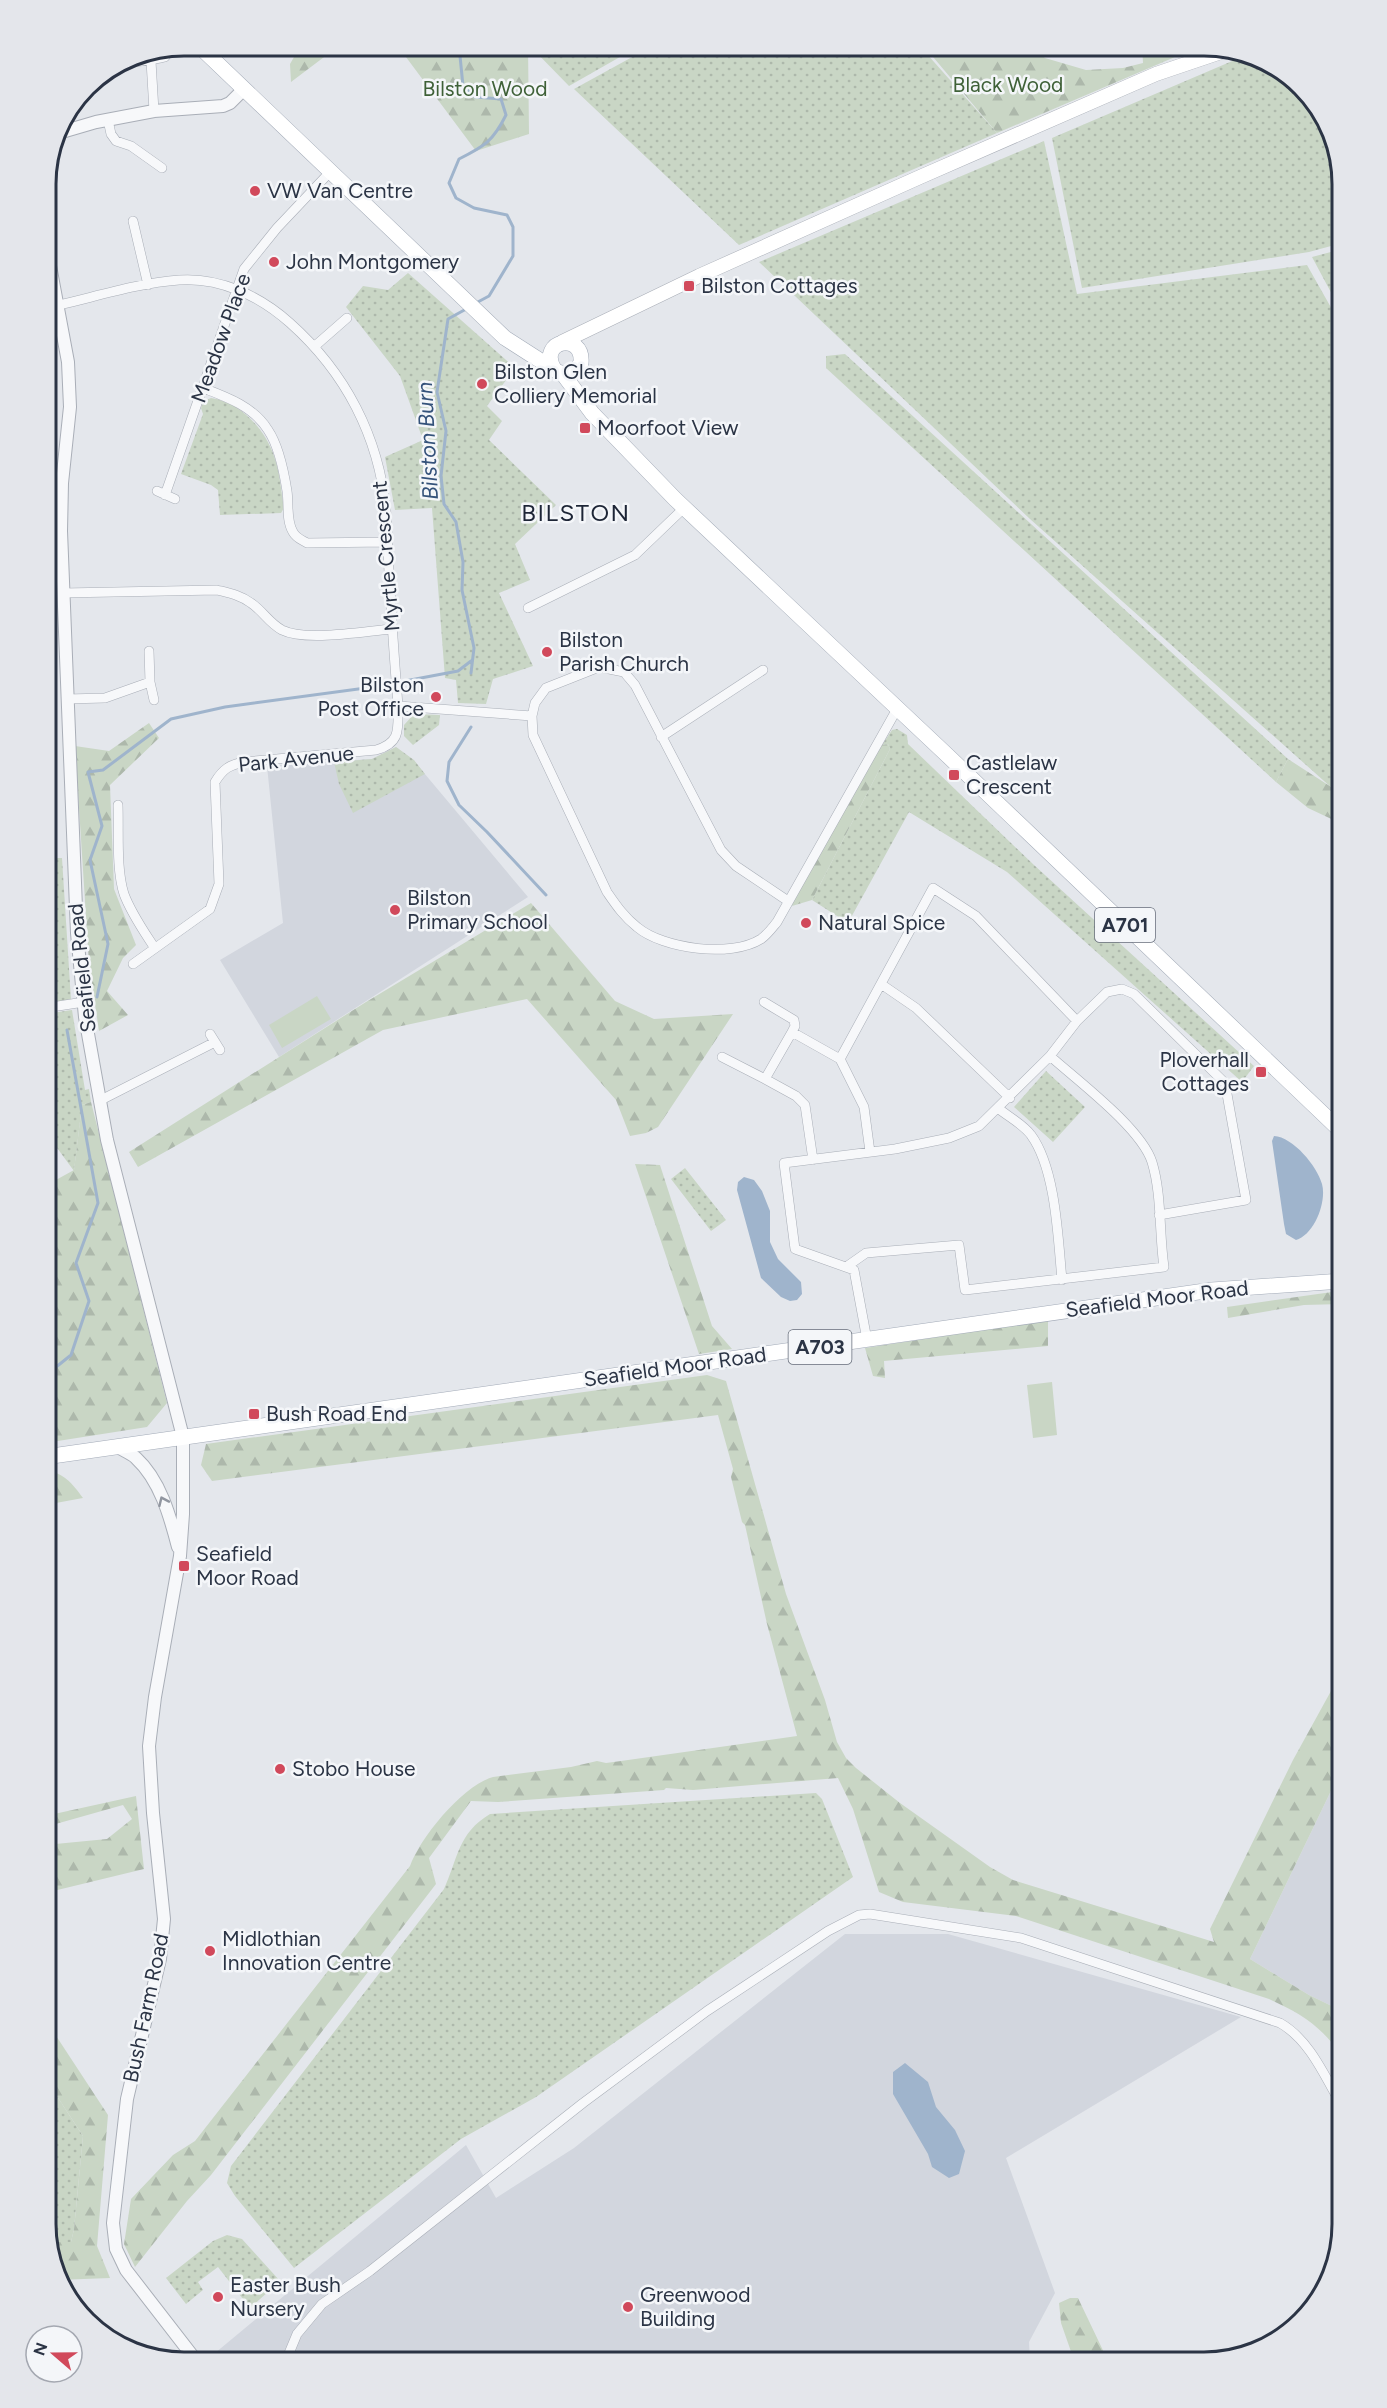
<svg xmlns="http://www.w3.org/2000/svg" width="1387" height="2408" viewBox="0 0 1387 2408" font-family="Figtree,sans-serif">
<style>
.built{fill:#d2d6de}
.green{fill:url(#green-dots)}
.forest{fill:url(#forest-firs)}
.pitch{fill:#c9d6c5}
.water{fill:#9fb4cc}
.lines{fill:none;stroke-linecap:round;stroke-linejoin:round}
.stream{stroke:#9fb4cc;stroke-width:3}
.minor-casing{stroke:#a9aeb7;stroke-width:10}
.tertiary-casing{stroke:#a9aeb7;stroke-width:14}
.secondary-casing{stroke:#a9aeb7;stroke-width:15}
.primary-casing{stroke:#a3abb8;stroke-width:16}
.minor{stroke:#f7f8fa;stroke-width:9}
.tertiary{stroke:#f7f8fa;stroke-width:12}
.secondary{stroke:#fff;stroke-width:14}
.primary{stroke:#fff;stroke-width:15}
.oneway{stroke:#9196a0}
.poi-dot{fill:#d1495b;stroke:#f4f6f9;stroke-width:2}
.labels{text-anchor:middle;stroke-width:5;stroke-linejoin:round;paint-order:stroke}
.shield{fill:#f4f6f9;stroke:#676e7b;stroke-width:1.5}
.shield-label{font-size:20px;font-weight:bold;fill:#2b3445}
.park-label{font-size:21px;fill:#3f6138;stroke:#f4f6f9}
.poi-label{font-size:21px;fill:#2b3445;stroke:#f4f6f9;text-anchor:start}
.street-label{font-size:21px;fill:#2b3445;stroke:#f4f6f9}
.water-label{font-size:22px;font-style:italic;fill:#34527a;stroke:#f4f6f9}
.quarter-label{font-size:24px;letter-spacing:1.5px;fill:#1d2536;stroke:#f4f6f9}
.rim{fill:none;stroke:#2b3445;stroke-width:3}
</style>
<defs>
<pattern id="green-dots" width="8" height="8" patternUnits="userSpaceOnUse" patternTransform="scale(1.5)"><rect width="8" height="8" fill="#c9d6c5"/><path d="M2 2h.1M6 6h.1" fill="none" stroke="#adb8ab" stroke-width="1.8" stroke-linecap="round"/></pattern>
<pattern id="forest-firs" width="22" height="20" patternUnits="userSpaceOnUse" patternTransform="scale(1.5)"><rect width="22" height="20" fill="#c9d6c5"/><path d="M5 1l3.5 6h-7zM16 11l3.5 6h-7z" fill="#adb8ab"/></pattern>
</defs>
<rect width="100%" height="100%" fill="#e4e7ec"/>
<!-- built -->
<path class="built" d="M396,747L414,761L528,897L279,1057L220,960L283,923L267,766L372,759Z
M1342,1768V2011L1309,1995L1250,1959Z
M845,1934H948L1241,2017L1006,2158L1055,2293L1029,2342L1030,2363H203L466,2145L496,2198L574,2148Z"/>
<!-- green -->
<path class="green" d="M529,45H641L569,86Z
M654,45H919L997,133L739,245L574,89Z
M1249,57L1281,68L1328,122L1342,183V243L1309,252L1082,288L1052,138L1237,59Z
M1044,141L1077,294L1307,265L1342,327V797L1030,519L759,262Z
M1342,249V313L1312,257Z
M408,273L515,368L487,406L502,421L489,440L556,505L515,544L530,580L499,593L533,666L493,679L486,704L458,703L456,680L445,678L432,508L395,510L385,457L423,440L400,376L346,307L363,286L388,290Z
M845,354L1288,759L1276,782L826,368V356Z
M211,398C240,402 265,429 274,456C280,472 281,491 284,508L281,513L220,515L218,490L211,485L181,474L203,414L201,408L204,401Z
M414,714L440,715L439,725L413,745L404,736V725Z
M897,729L907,735L908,744L1034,865L1254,1066L1242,1082L1007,872L909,812L848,923L812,900L890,749L888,744L882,745L892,730Z
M396,747L414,760L425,774L353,813L339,784L334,762L372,759Z
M45,858H62L71,1000L45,1003Z
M72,1010L85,1090L89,1089L91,1102L82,1105L74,1171L52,1141L47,1124H54L53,1111H45V1014Z
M1046,1071L1085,1107L1053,1142L1014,1107Z
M685,1168L726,1220L711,1231L671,1179Z
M816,1793L822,1799L853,1877L536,2097L461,2139L294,2268L235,2196L227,2183L231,2166L444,1889C458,1858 458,1833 490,1814Z
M45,2078L83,2136L74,2229L71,2242H49L45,2225Z
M227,2235L242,2239L280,2281L250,2308L218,2267L198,2282L203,2290L186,2304L166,2278L213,2241Z"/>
<!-- forest -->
<path class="forest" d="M301,45H340L291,82L290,64Z
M397,45H528L529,134L476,151Z
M923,45H1029L1045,58L1086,70L1123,68L1143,63L1142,45H1203L997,133Z
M149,723L159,738L110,785L114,889L136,945L123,958L107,991L128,1015L99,1031L89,963L75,746L109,751Z
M888,744L890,749L812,900L792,906L794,898L882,745Z
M1288,759L1342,794V824L1308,808L1276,782Z
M531,903L615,1001L654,1019L733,1014L658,1127L646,1133L630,1136L616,1100L527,999L383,1030L138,1167L129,1152L366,1002Z
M91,1102L167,1403L147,1427L45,1443V1186L74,1170L82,1105Z
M635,1164L660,1165L712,1326L732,1349L699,1354Z
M1332,1292H1342V1304L1304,1305L1228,1318L1227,1307Z
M1048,1320V1346L884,1361L885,1378L873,1376L865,1348Z
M707,1375L726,1381L786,1594L825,1700L837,1742L846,1758L856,1768L900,1803L990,1867L1013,1880L1214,1942L1210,1929L1293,1760L1342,1671V1768L1250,1959L1309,1995L1342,2011V2056C1321,2026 1302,2014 1269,1999L1016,1916L903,1902L879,1892L853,1809L838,1778L693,1790L666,1788L664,1790L498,1802L471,1801L429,1858L436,1884L211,2175L187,2201L135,2267L124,2244L131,2199L173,2155L195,2141L410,1866C420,1838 463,1785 493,1777L571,1767L597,1761L606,1763L621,1761L797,1736L767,1624L745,1525L742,1522L731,1477L733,1469L718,1415L212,1481L201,1465L206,1444Z
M45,1470C64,1473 72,1483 83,1498L45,1505Z
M136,1796L144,1869L45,1893V1845L107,1839L132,1819L123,1805L45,1827V1816Z
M45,2019L108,2115L97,2246L110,2278L58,2280L49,2242H71L74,2229L83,2136L45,2078Z
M1070,2298H1078L1109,2363H1075L1061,2323L1059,2303Z"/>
<!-- pitch -->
<path class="pitch" d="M317,996L331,1019L282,1048L269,1025Z
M1052,1382L1057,1435L1033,1438L1027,1385Z"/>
<!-- water -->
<path class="water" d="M1274,1136C1293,1137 1317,1166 1322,1184C1327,1202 1314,1235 1296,1240L1286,1234L1284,1224L1272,1141Z
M744,1177L754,1180L762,1191L770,1211V1242L778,1259L801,1282L802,1294L797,1300L790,1301L781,1297L761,1278L737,1190L738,1182Z
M905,2063L928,2082L936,2107L955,2130L965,2151L959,2174L949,2178L932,2167L928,2154L893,2094V2072Z"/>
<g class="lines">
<!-- stream -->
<path class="stream" d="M450,45L460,56L463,86L475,97L501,99L506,115C493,141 485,146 459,159L449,183L456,198L474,208L507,215L513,227V256L489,296L476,303
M468,308L448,319L437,392L446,431L441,476L444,504L456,522L463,562L462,590L474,648L471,673
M405,681L458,671L471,661
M471,727L449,762L447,781L459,805L487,832L546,895
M97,997L108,944L90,860L102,826L88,772L103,770L171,719L225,707L388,685
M45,1376L71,1355L89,1301L76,1263L98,1203L67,1030"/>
<defs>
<path id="minor" d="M151,61L154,111
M101,76C126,58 137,64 165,57
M108,120L111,134L116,141L131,146L162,168
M133,221L148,285
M59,305C98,296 139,283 179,280C220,277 260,296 290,323C345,372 379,436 386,511C388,537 388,563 390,588C392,627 395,667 398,706C398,729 401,743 376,750L244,762C229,765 223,769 215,782L219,884L210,909L133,964
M315,346L347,318
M203,388C227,397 254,407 268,430C279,446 284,472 287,491C289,504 286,521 293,532C296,538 302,540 307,543L387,542
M157,491L175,499
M165,495L244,269L277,228L330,172
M63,593L217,590C229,593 240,595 251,603C263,611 269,623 282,630C306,642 365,631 392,629
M528,608L635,555L684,508
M150,682L154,700
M67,699L105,698L150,682L149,651
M398,706L532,716
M661,737L763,670
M118,805C119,832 116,869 124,894C131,913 143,930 154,947
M788,901L736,866L721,850L635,685L624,672L599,667L546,688L535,703L532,716L533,735L607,892C616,905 624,917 637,927C663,949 731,958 761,939C767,935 772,928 777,922L897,709
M881,984L916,1008L1010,1098
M764,1002L794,1020L795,1026L792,1032
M45,1008L84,1002
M210,1034L220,1050
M722,1057L765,1079
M840,1059L933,888L976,916L1077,1021
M99,1101L215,1042
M999,1109C1009,1117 1024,1125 1031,1135C1056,1169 1058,1239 1062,1280
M813,1160L805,1105L796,1096L765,1079L792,1032L840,1059L864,1107L870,1152
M846,1267L866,1253L959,1245L965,1290L1164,1267C1159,1233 1162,1195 1152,1162C1141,1128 1078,1081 1050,1056
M867,1340L854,1270L795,1249L784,1163L895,1149L949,1138L979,1126L1050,1056L1077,1021L1107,992L1122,989L1134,994L1225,1083L1246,1200L1159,1215
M285,2363L297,2334L322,2304L370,2271L583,2103L707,2011L828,1931L859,1915L870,1914L1021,1938L1280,2023C1310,2040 1325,2077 1342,2106"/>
<path id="tertiary" d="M55,134L96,122L154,111L223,106L230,103L244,89
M45,239L68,362L70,407L62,483L61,531L77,933L85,1017L107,1140L183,1437V1514L180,1556L155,1697L149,1746L153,1813L164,1919L160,1959L127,2099L113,2223L116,2249L126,2270L198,2363
M116,1446C122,1450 131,1453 136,1458C160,1480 170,1516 178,1547"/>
<path id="secondary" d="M562,342L699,276L920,177L1156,74L1227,50"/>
<path id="primary" d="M198,45L505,338L558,372C569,376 576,372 581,363C584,331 537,340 554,369
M563,374L592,413L675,499L947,755L1342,1132
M45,1457L1212,1290L1342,1281"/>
</defs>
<!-- minor casing -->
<use href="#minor" class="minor-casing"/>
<!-- tertiary casing -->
<use href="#tertiary" class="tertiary-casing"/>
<!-- secondary casing -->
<use href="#secondary" class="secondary-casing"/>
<!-- primary casing -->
<use href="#primary" class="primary-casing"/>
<!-- minor -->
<use href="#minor" class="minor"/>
<!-- tertiary -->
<use href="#tertiary" class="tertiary"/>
<!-- secondary -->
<use href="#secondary" class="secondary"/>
<!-- primary -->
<use href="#primary" class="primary"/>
</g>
<!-- one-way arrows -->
<defs><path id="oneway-chevron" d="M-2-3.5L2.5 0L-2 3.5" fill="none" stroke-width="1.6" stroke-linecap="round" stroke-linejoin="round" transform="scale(1.5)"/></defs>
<use class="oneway" href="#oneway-chevron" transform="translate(163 1501) rotate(-114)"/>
<!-- markers -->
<g class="poi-dot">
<circle cx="255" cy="191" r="6"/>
<circle cx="274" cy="262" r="6"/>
<rect x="683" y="280" width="12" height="12" rx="3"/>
<circle cx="482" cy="384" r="6"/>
<rect x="579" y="422" width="12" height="12" rx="3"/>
<circle cx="547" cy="652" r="6"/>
<circle cx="436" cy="697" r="6"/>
<rect x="948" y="769" width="12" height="12" rx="3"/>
<circle cx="395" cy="910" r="6"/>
<circle cx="806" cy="923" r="6"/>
<rect x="1255" y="1066" width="12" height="12" rx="3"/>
<rect x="248" y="1408" width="12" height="12" rx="3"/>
<rect x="178" y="1560" width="12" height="12" rx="3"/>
<circle cx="280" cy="1769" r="6"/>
<circle cx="210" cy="1951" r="6"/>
<circle cx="218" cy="2297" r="6"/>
<circle cx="628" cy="2307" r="6"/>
</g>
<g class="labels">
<!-- shield labels -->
<g class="shield">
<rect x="1095" y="908" width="60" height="34" rx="4.5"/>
<rect x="788.5" y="1330" width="63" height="34" rx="4.5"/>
</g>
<g class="shield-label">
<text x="1125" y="932">A701</text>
<text x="820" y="1354">A703</text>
</g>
<!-- park labels -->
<g class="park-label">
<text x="1008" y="92">Black Wood</text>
<text x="485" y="96">Bilston Wood</text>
</g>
<!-- poi labels -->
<g class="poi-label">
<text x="267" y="198">VW Van Centre</text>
<text x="286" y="269">John Montgomery</text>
<text x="701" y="293">Bilston Cottages</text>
<text x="494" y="379">Bilston Glen<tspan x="494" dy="24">Colliery Memorial</tspan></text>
<text x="597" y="435">Moorfoot View</text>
<text x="559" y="647">Bilston<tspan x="559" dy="24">Parish Church</tspan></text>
<text x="424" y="692" text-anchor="end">Bilston<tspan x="424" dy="24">Post Office</tspan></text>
<text x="966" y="770">Castlelaw<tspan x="966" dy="24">Crescent</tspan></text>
<text x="407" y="905">Bilston<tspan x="407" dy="24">Primary School</tspan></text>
<text x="818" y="930">Natural Spice</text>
<text x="1249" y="1067" text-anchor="end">Ploverhall<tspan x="1249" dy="24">Cottages</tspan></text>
<text x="266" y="1421">Bush Road End</text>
<text x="196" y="1561">Seafield<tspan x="196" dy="24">Moor Road</tspan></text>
<text x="292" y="1776">Stobo House</text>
<text x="222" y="1946">Midlothian<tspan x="222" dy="24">Innovation Centre</tspan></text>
<text x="230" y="2292">Easter Bush<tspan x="230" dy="24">Nursery</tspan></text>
<text x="640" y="2302">Greenwood<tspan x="640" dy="24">Building</tspan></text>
</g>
<!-- street labels -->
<g class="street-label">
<text transform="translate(221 338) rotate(-70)" y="7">Meadow Place</text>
<text transform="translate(386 556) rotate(-95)" y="7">Myrtle Crescent</text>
<text transform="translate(296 759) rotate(-6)" y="7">Park Avenue</text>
<text transform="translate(82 968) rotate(-96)" y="7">Seafield Road</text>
<text transform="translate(1157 1299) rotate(-7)" y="7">Seafield Moor Road</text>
<text transform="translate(675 1367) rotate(-8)" y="7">Seafield Moor Road</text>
<text transform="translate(146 2008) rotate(-78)" y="7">Bush Farm Road</text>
</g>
<!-- water labels -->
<g class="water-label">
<text transform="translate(427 441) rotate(-93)" y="8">Bilston Burn</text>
</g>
<!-- quarter labels -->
<g class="quarter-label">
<text x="576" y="521">BILSTON</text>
</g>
</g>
<!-- crop -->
<path d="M0 0H1387V2408H0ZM184 56H1204A128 128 0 0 1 1332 184V2224A128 128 0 0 1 1204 2352H184A128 128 0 0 1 56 2224V184A128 128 0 0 1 184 56Z" fill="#e4e6eb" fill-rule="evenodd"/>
<path class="rim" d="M184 56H1204A128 128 0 0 1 1332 184V2224A128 128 0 0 1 1204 2352H184A128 128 0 0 1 56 2224V184A128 128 0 0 1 184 56Z"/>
<!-- north arrow -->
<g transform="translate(54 2354) rotate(290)"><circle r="28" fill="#f4f6f9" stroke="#a4a8b1" stroke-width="1.5"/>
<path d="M0-4.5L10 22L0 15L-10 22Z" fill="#d1495b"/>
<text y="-9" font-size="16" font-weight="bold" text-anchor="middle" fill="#2b3445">N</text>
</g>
</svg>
